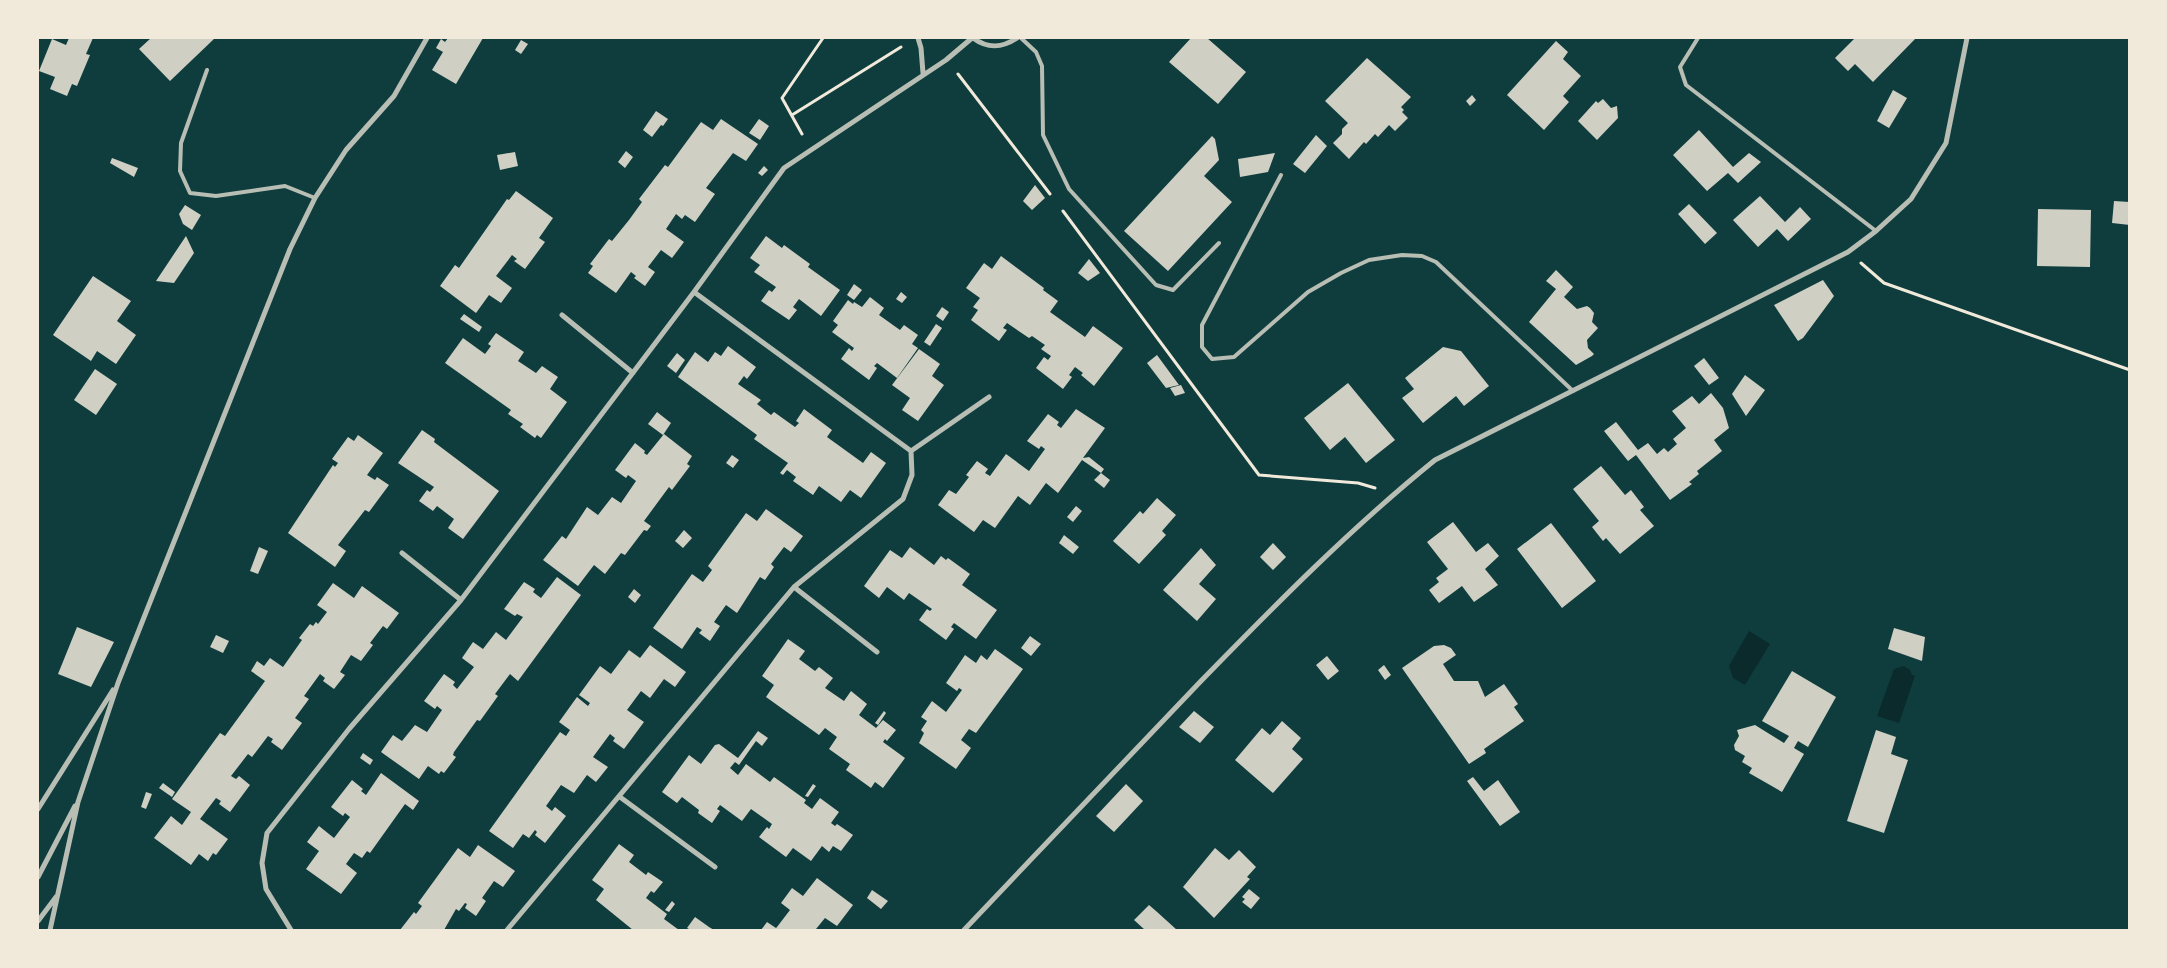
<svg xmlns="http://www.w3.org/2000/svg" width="2167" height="968" viewBox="0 0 2167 968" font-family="Cabin,sans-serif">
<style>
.water{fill:#0a2a2b}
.building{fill:#cfcfc3}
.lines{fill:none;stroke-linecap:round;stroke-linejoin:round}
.path{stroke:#f1e9da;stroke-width:3}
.service{stroke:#b8beb3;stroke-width:4}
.minor{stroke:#b8beb3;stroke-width:5}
</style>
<rect width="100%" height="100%" fill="#0f3d3e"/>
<!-- water -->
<path class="water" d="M1749,631L1770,644L1745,685L1733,678L1729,666Z
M1904,666L1910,670L1912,675L1915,676L1899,723L1877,716L1894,669Z"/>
<!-- building -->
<path class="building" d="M69,38H93L86,54L90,55L77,86L72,84L67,96L50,89L55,77L39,71L52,39L66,45Z
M151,38H215L170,81L139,49Z
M448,38H483L456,84L432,70L443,52L436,48L441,39L445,42Z
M1191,38H1207L1246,72L1218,104L1169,62Z
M1855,38H1916L1873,82L1855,64L1848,71L1835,58Z
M521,40L528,44L521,54L515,50Z
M1556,41L1568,52L1563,59L1581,76L1563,96L1569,102L1544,130L1507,95Z
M1367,58L1411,97L1401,107L1404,110L1402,112L1408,118L1395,131L1389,125L1378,137L1375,134L1366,144L1364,142L1349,159L1333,143L1342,134V129L1348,123L1325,101Z
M1893,90L1907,98L1889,128L1877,121Z
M1472,95L1476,100L1470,106L1466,101Z
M1603,99L1611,108L1617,106L1618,118L1597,140L1578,121L1596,101L1598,103Z
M656,111L668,119L663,126L661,125L652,137L643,130Z
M721,119L758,144L746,161L733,153L706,188L715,194L695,222L685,215L682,219L676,214L666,229L684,242L672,258L661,250L648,267L655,272L645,286L634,278L636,276L631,272L616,293L588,273L593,266L590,264L609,239L612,241L629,220L642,202L639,199L665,165L668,167L701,122L713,130Z
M759,119L769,126L760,140L749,133Z
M1699,130L1733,167L1749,153L1761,162L1738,183L1728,173L1707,191L1673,155Z
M1316,135L1327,146L1305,173L1293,164Z
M1212,136L1215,139L1219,160L1204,176L1232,202L1168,271L1124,231Z
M626,151L633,157L625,168L618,162Z
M515,152L518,166L500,170L497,155Z
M1275,153L1268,172L1240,177L1238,159Z
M112,158L138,168L134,177L110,163Z
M764,166L768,170L762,176L758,173Z
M1035,185L1045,198L1032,210L1023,201Z
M516,191L553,218L539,238L545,242L525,269L514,261L517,259L512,255L496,276L512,288L501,303L489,295L476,313L440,286L455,265L459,268L507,199L509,200Z
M1760,196L1785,222L1800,207L1811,219L1788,241L1777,229L1758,247L1733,220Z
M2114,201L2130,202V225L2112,223Z
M1689,204L1717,233L1705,244L1678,214Z
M185,205L201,215L192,230L183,224L179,214Z
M2038,209L2091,210L2090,267L2037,266Z
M186,236L194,253L174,283L156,281Z
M766,236L782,248L784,245L810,264L808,267L840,290L821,316L799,299L793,307L797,310L789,320L761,301L769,290L772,292L776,287L754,272L760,265L750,258Z
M1001,256L1044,288L1043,290L1058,301L1050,312L1085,337L1093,326L1123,348L1094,386L1081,375L1083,373L1075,367L1069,375L1072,377L1063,389L1036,368L1044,357L1048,360L1051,356L1041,349L1045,345L1032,336L1029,338L1007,323L1003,328L1007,330L999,341L971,320L978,310L973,307L980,298L966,288L984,263L992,269Z
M1089,259L1100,273L1088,281L1078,273Z
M1556,270L1573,287L1564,297L1577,309L1587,306L1590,308L1594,313L1592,322L1598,328L1587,340L1588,348L1594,354L1592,356L1576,365L1529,322L1556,289L1546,281Z
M93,276L131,301L117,321L136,335L116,364L97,351L91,361L53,335Z
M1823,280L1834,296L1803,338L1798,341L1774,305Z
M854,284L862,290L854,300L847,295Z
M901,292L907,297L902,303L896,299Z
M870,297L884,308L879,315L900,330L904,325L918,335L912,344L918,348L897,378L877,363L874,366L877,368L869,380L841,359L849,348L852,351L854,348L832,332L838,325L833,321L848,300L853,304L854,302L862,307Z
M942,307L949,312L943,321L936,316Z
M464,314L482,327L479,332L460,319Z
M936,324L942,328L930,346L924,342Z
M496,333L524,352L518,361L536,373L542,366L558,377L550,389L567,402L541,438L537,435L535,438L520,427L523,424L508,414L511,410L445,363L463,338L485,354L491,346L488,344Z
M728,346L756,367L747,379L744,376L738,384L761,400L757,404L771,415L774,412L795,427L799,423L796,421L804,409L832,430L827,437L863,463L871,452L886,463L861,498L850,490L841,502L819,486L813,495L793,481L796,477L787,470L783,475L780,473L788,463L754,439L757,435L678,377L695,352L708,362L715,352L721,356Z
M1443,347L1461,351L1489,386L1464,406L1456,396L1423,423L1402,398L1414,389L1405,378Z
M919,349L940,364L932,376L944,385L918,421L902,410L910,398L892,385Z
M677,353L685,360L676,373L667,366Z
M1157,355L1179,385L1166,388L1147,363Z
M1704,358L1719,378L1709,385L1694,366Z
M95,369L117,384L96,415L74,400Z
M1745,375L1765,390L1746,416L1732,394Z
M1348,383L1395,440L1366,463L1345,437L1330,450L1304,418Z
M1181,385L1185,393L1175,396L1170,388Z
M1711,393L1723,408L1729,428L1714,440L1722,451L1697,471L1699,474L1689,482L1692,484L1670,500L1636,455L1628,461L1604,431L1616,422L1638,450L1648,443L1657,454L1664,448L1668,452L1677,444L1673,439L1686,428L1672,411L1692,396L1699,404Z
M1076,409L1105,428L1083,458L1089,457L1104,469L1101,473L1110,480L1104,488L1094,480L1101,473L1082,460L1058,493L1046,483L1030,505L1018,496L995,528L983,520L974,532L938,505L949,490L956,494L969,477L966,475L977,461L988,469L985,473L990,476L1006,454L1029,471L1045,449L1041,446L1039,449L1027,441L1038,427L1048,414L1059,422L1057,425L1061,428Z
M657,412L671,423L663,435L648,424Z
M422,430L435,439L434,442L499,491L463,539L448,528L454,519L437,506L433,511L419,501L427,490L430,492L434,487L398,463Z
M664,434L692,456L687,464L690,466L672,490L669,487L644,521L651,526L647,531L644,530L625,555L621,553L605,574L594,565L578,586L543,560L562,536L566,539L587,507L598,515L612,497L621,503L636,481L628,475L626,478L615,470L635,443L645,451L644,453L647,455Z
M358,435L383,453L367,475L375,480L377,477L389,485L369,512L365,510L338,545L346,551L335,567L288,533L333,465L335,467L338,463L332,459L348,437L354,441Z
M732,455L739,460L733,468L726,463Z
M1601,466L1625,495L1631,490L1644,507L1640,510L1654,526L1620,554L1606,538L1603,541L1592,527L1599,521L1573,489Z
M1157,498L1176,515L1162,531L1166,535L1139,564L1113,541L1140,511L1143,514Z
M1076,506L1082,511L1073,522L1067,517Z
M766,509L803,536L791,552L784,547L771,564L774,567L765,580L760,577L737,613L726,605L714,622L720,626L710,641L699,633L702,630L697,627L682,649L653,628L692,574L703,582L712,570L708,566L746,513L757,521Z
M1453,522L1476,552L1488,543L1499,556L1485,569L1498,585L1474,602L1462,586L1439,603L1429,590L1439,582L1436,578L1448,569L1427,542Z
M1551,523L1596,581L1562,608L1517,549Z
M684,530L692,538L683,548L675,541Z
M1064,535L1079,547L1073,554L1059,543Z
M1273,543L1286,557L1273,570L1260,557Z
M259,547L268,551L258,574L250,571Z
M910,547L934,565L941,556L946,560L948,558L970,574L962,585L997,610L976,639L954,623L951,627L954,629L946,640L919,620L927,609L930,611L932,609L909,593L904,600L887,587L879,598L864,586L890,550L902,558Z
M1201,548L1216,565L1199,584L1216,599L1197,621L1163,590Z
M557,577L581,595L518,681L510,674L495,694L498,696L480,721L477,720L454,752L453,755L456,757L444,773L441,771L439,774L428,766L419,779L381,752L393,735L402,741L415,725L427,732L442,710L437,706L435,709L424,701L444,674L455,682L453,685L457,689L474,667L462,658L473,642L483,649L496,632L506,640L523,617L517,614L515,616L504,609L524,582L535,589L533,592L541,598Z
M333,583L354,598L362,586L399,613L387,629L383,626L370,643L373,645L361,661L351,655L340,672L345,675L334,689L323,681L325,678L320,674L304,696L309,699L295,718L302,723L282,750L271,742L273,739L268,736L252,757L248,754L231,776L236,779L239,776L250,785L230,812L219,804L221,801L216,798L200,819L228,839L216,855L213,853L208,861L199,854L191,865L154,838L171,816L182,825L191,812L172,799L220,733L225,736L265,681L251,671L257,661L264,666L270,658L283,667L302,640L299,638L310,624L313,626L316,622L318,624L327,612L317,605Z
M634,589L641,595L635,603L628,597Z
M77,627L114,642L91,687L58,674Z
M1894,628L1925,637L1922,661L1888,649Z
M216,635L229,641L223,653L210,647Z
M1030,636L1041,644L1031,656L1021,648Z
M788,639L805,651L799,659L815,671L819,667L833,678L825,688L844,701L851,691L867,704L859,715L876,728L883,720L896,730L887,741L885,739L883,742L905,758L883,788L875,782L871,788L846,770L850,764L829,749L837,737L825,728L819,735L766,697L774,685L762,676Z
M650,645L686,672L675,687L664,679L650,698L641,691L627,710L644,722L624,749L613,741L615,738L610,734L593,757L608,767L596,782L587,775L574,793L561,785L546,806L552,811L555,807L566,816L545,843L535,835L537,832L535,830L529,838L523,834L513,848L489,831L560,732L566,736L570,730L559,722L577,697L588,706L590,703L579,695L600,666L611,674L629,650L640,658Z
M1444,645L1451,648L1456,655L1443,664L1454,681H1478L1485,697L1504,684L1518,704L1514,707L1524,721L1484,749L1486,753L1469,764L1402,668L1434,646Z
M995,649L1023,669L976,733L969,729L961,740L971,748L956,769L919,743L924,733L921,730L927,721L921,717L932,701L946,712L962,690L959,688L957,691L946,683L965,655L976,663L981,655L987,660Z
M1327,656L1339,671L1328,680L1316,665Z
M1384,665L1391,675L1385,680L1378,670Z
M1792,671L1836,697L1808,747L1798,741L1794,748L1804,754L1782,792L1749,773L1752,768L1742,762L1745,756L1735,750L1734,745L1739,736L1737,730L1755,725L1784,743L1789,736L1762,721Z
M884,711L886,713L878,725L875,723Z
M1194,711L1214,727L1200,743L1179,727Z
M1282,721L1301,738L1292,749L1303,759L1273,793L1235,760L1262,728L1270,735Z
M1876,730L1896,737L1891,754L1908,760L1884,833L1847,821Z
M758,731L768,738L762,746L756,741L739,765L735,762L730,768L738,775L746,764L770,782L774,777L806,800L804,803L812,809L820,798L839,812L831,823L835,826L837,824L853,835L841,851L833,846L829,852L822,846L811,861L793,848L786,857L759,837L767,827L769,829L772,824L751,809L742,821L720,805L717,809L720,811L712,823L698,813L699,810L682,797L677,803L662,792L689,755L701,764L715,745L719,744L738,758Z
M363,753L373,760L370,765L360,758Z
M381,773L419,801L413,810L405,804L370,853L367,851L362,858L354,853L346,864L357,873L341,894L306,869L319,851L307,842L319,826L334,838L350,817L345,813L343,816L331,807L352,780L363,789L361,791L366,795Z
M1473,777L1484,791L1498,780L1520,812L1500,826L1467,781Z
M163,783L175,792L172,797L159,788Z
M813,784L816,786L808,797L805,796Z
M1126,784L1143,801L1114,832L1096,816Z
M146,792L152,794L146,809L141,807Z
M619,844L634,855L629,862L646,875L648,872L663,882L654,893L651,891L646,898L667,914L664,919L679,930H633L596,900L604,889L592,880Z
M478,845L515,871L503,887L494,881L482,898L486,901L476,916L465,908L467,904L465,903L459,911L456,909L444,930H400L414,912L416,914L422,906L418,903L458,848L470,857Z
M1215,848L1229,860L1239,850L1256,867L1247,877L1250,879L1214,918L1183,887Z
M817,878L853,905L837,926L825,918L816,929L818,930H761L767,922L776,928L777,927L790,910L781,903L792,888L803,896Z
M1249,889L1260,898L1251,909L1242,902L1245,899L1242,897Z
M872,890L888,901L881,909L867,898Z
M672,901L675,904L669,912L665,910Z
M1149,905L1156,911L1177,930H1145L1134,920Z
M695,917L709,927L714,930H691L687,928Z"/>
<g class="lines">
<!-- path -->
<path class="path" d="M958,74L1050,194
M792,115L901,47
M802,134L782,98L823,38
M1063,211L1259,475L1358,483L1375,488
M1861,263L1884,283L2130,370"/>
<!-- service -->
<path class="service" d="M1021,38L1036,52L1042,66L1043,135L1069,189L1156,285L1173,290L1219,243
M1698,38L1680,67L1686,85L1876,231
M207,70L181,143L180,171L190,193L216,196L285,186L315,198
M1281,175L1202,325V347L1212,359L1234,357L1308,292L1341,273L1369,260L1402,255L1422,256L1436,262L1573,391"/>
<!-- minor -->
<path class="minor" d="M918,38L921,48L923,73
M973,38C988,49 1002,48 1017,38
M694,292L911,451
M562,315L633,373
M911,451L989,397
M402,553L461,600
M794,587L877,652
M620,797L715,867
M38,809L113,690
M38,877L75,806
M38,921L56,897
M50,930L78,802L118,683L290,249L315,198L346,150L394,96L427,38
M291,930L266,889L262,863L267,833L349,729L461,600L694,292L784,168L946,60L972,38
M507,930L794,587L903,499L912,475L911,451
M964,930C1043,847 1122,763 1201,681C1276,604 1351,528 1435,460L1848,252L1876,231L1911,199L1946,143L1967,38"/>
</g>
<!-- border -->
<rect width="2167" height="968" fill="none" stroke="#f1e9da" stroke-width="78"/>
</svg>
